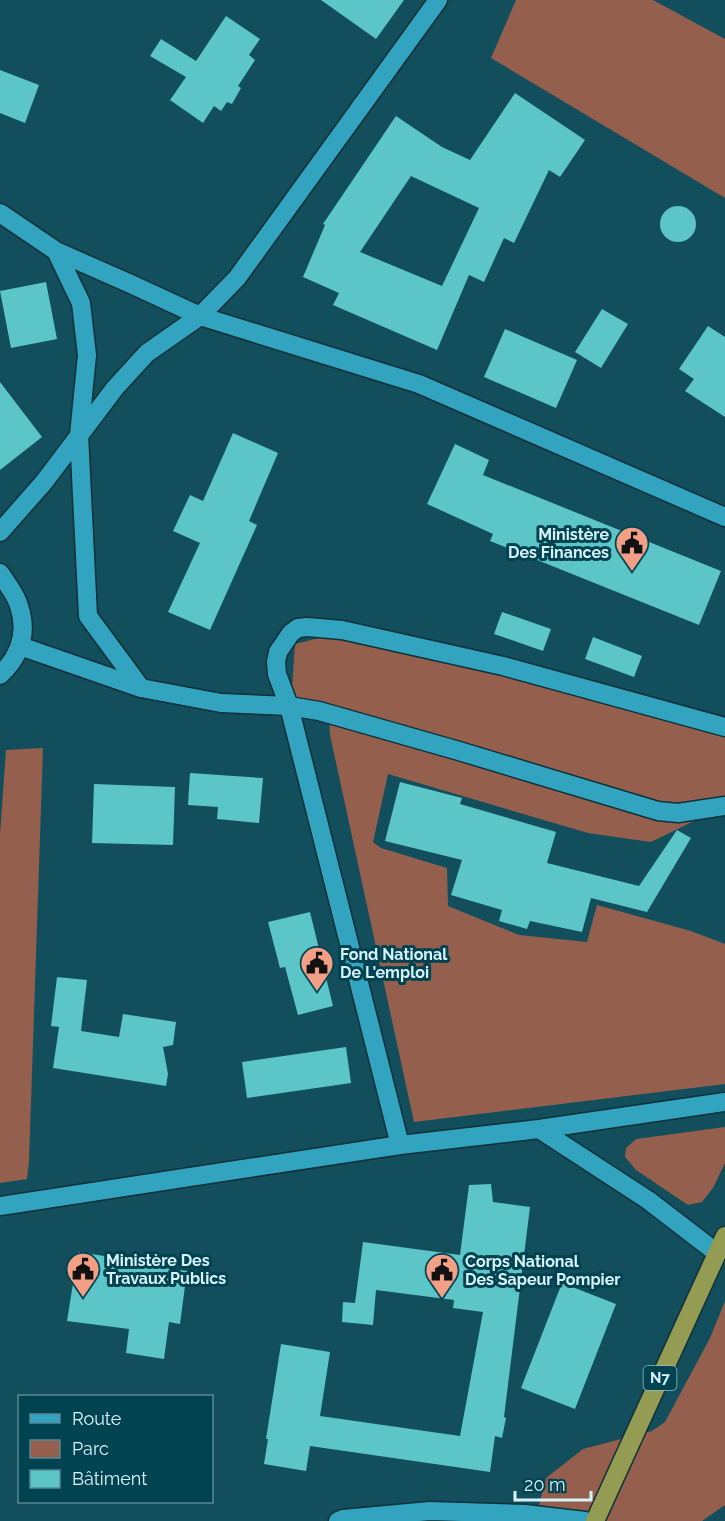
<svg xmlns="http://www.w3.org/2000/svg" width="725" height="1521" viewBox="0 0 725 1521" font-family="Raleway,sans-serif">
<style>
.green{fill:#955f4e}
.building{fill:#5bc5c8;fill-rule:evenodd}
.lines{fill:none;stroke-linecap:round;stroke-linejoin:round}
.minor-casing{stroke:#0f313a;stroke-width:21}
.tertiary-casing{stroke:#0f313a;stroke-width:21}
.trunk-casing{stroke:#0f313a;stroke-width:21}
.minor{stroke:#33a4bf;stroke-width:18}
.tertiary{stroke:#33a4bf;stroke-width:18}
.trunk{stroke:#949b52;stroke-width:18}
.labels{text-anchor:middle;stroke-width:6;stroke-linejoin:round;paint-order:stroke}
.shield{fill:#014351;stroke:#97bec8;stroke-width:1.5}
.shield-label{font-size:15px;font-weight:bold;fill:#d7f3fb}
.poi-label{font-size:16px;font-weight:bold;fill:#d7f3fb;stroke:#014351;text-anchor:start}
</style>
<rect width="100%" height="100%" fill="#124e5c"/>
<!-- green -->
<path class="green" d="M516,0H653L725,39V198L491,58Z
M339,633L725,730V811L698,819L651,842L588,833L388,774L373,842L381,848L447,868L448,906L519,935L587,942L597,905L691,931L725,944V1084L414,1122L330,735L329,712L291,704L295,644Z
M43,748L29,1161L27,1179L0,1183V834L6,750Z
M725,1127V1163L713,1188L702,1202L688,1205L636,1170L625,1157L626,1148L636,1139Z
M725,1301V1505L702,1521H535L546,1478L583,1449L652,1431L665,1422L710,1338Z"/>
<!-- building -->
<path class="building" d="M321,0H404L376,39Z
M226,16L260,39L249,55L255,60L238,86L241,88L232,104L227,102L221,111L214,106L203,123L170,100L186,77L150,56L161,39L196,61Z
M0,70L39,85L25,123L0,113Z
M515,93L585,140L560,177L549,170L514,243L504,238L484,282L469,275L437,350L333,305L339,293L303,277L325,225L323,224L396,116L442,147L470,160ZM411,176L479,208L442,286L360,252Z
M660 224a18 18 0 1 1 36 0a18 18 0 1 1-36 0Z
M46,282L57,339L11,348L0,291Z
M602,309L628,324L601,368L575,352Z
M708,326L725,337V417L685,391L694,379L679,369Z
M505,329L577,360L556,408L484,377Z
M0,382L42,437L0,470Z
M233,433L278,453L249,521L257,525L210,630L168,612L200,543L173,531L190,495L203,501Z
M455,444L489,460L483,475L721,571L699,625L490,541L493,534L427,504Z
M502,612L551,629L543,651L494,634Z
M593,637L642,656L634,677L585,659Z
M190,773L263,778L259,823L217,819L218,807L188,805Z
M400,782L462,798L460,804L556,832L547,863L639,886L677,830L691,838L647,912L591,898L582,932L530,921L527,929L499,921L502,910L451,895L462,860L385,841Z
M94,784L175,787L173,845L92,843Z
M310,912L333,1006L298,1015L285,967L280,968L268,922Z
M57,977L87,980L81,1031L119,1037L123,1014L176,1022L173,1045L163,1047L168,1074L166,1086L53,1068L59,1027L51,1026Z
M346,1047L351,1083L247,1098L242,1062Z
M491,1184L493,1202L530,1207L504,1417L506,1418L502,1438L495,1436L490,1472L310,1446L306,1471L264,1464L268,1439H266L281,1344L330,1352L320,1416L460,1436L483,1312L453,1308L454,1300L376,1290L373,1325L342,1322L343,1302L355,1303L363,1242L460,1255L469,1185Z
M78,1252L111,1257L110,1261L187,1271L180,1324L169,1322L164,1359L126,1353L129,1329L67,1321Z
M562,1283L616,1304L575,1409L521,1388Z"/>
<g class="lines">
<defs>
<path id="minor" d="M0,213L56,251L133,285L200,316L419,384L725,517
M56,251L81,303L87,355L79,435L88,616L141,688
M0,532L44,482L115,388L147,353L200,316L237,278L438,0
M0,573C6,583 16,594 19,606C28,633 20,656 0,675
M20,646L141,688L221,703L289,706L319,711L459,751L658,811L678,813L725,806
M400,1145L289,706L277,674L276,662L278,652L291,633L298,628L307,627L342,630L503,666L725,727
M338,1521L343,1519L430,1511L525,1514L585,1521"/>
<path id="tertiary" d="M539,1129L648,1200L717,1253
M0,1206L400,1145L539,1129L725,1102"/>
<path id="trunk" d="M595,1521L725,1236"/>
</defs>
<!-- minor casing -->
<use href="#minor" class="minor-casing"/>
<!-- tertiary casing -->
<use href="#tertiary" class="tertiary-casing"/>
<!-- trunk casing -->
<use href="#trunk" class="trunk-casing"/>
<!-- minor -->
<use href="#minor" class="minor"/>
<!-- tertiary -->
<use href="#tertiary" class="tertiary"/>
<!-- trunk -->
<use href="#trunk" class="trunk"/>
</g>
<!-- icons -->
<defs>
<symbol id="civic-pin" viewBox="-11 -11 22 30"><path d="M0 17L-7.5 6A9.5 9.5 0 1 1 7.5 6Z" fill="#f39f85" stroke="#014351"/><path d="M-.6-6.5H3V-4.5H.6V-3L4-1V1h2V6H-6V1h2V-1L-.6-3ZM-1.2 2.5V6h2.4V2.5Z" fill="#111"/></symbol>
</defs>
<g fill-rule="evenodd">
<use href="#civic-pin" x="613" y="524" width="38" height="52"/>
<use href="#civic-pin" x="298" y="944" width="38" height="52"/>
<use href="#civic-pin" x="64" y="1250" width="38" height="52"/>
<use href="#civic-pin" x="423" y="1251" width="38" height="52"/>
</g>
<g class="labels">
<!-- shield labels -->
<rect class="shield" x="643.5" y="1366" width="33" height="24" rx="4.5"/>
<g class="shield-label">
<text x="660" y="1383">N7</text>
</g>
<!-- poi labels -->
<g class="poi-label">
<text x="609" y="540" text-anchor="end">Ministère<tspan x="609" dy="18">Des Finances</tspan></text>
<text x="340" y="960">Fond National<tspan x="340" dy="18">De L'emploi</tspan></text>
<text x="106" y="1266">Ministère Des<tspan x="106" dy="18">Travaux Publics</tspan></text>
<text x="465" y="1267">Corps National<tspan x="465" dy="18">Des Sapeur Pompier</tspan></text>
</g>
</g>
<!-- legend -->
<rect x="18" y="1395" width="195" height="108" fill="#014351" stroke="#578995" stroke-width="1.5"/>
<rect x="30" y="1414" width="30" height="9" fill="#33a4bf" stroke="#578995" stroke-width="1.5"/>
<text x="72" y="1425" font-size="18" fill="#d7f3fb">Route</text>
<rect x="30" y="1440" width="30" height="18" fill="#955f4e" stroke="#578995" stroke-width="1.5"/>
<text x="72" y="1455" font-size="18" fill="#d7f3fb">Parc</text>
<rect x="30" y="1470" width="30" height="18" fill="#5bc5c8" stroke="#578995" stroke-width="1.5"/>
<text x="72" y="1485" font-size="18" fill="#d7f3fb">Bâtiment</text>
<!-- scale -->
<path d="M515 1491v9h76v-9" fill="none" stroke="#d7f3fb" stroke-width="3"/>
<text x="524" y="1491" font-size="18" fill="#d7f3fb" stroke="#014351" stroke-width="4.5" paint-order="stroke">20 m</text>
</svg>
